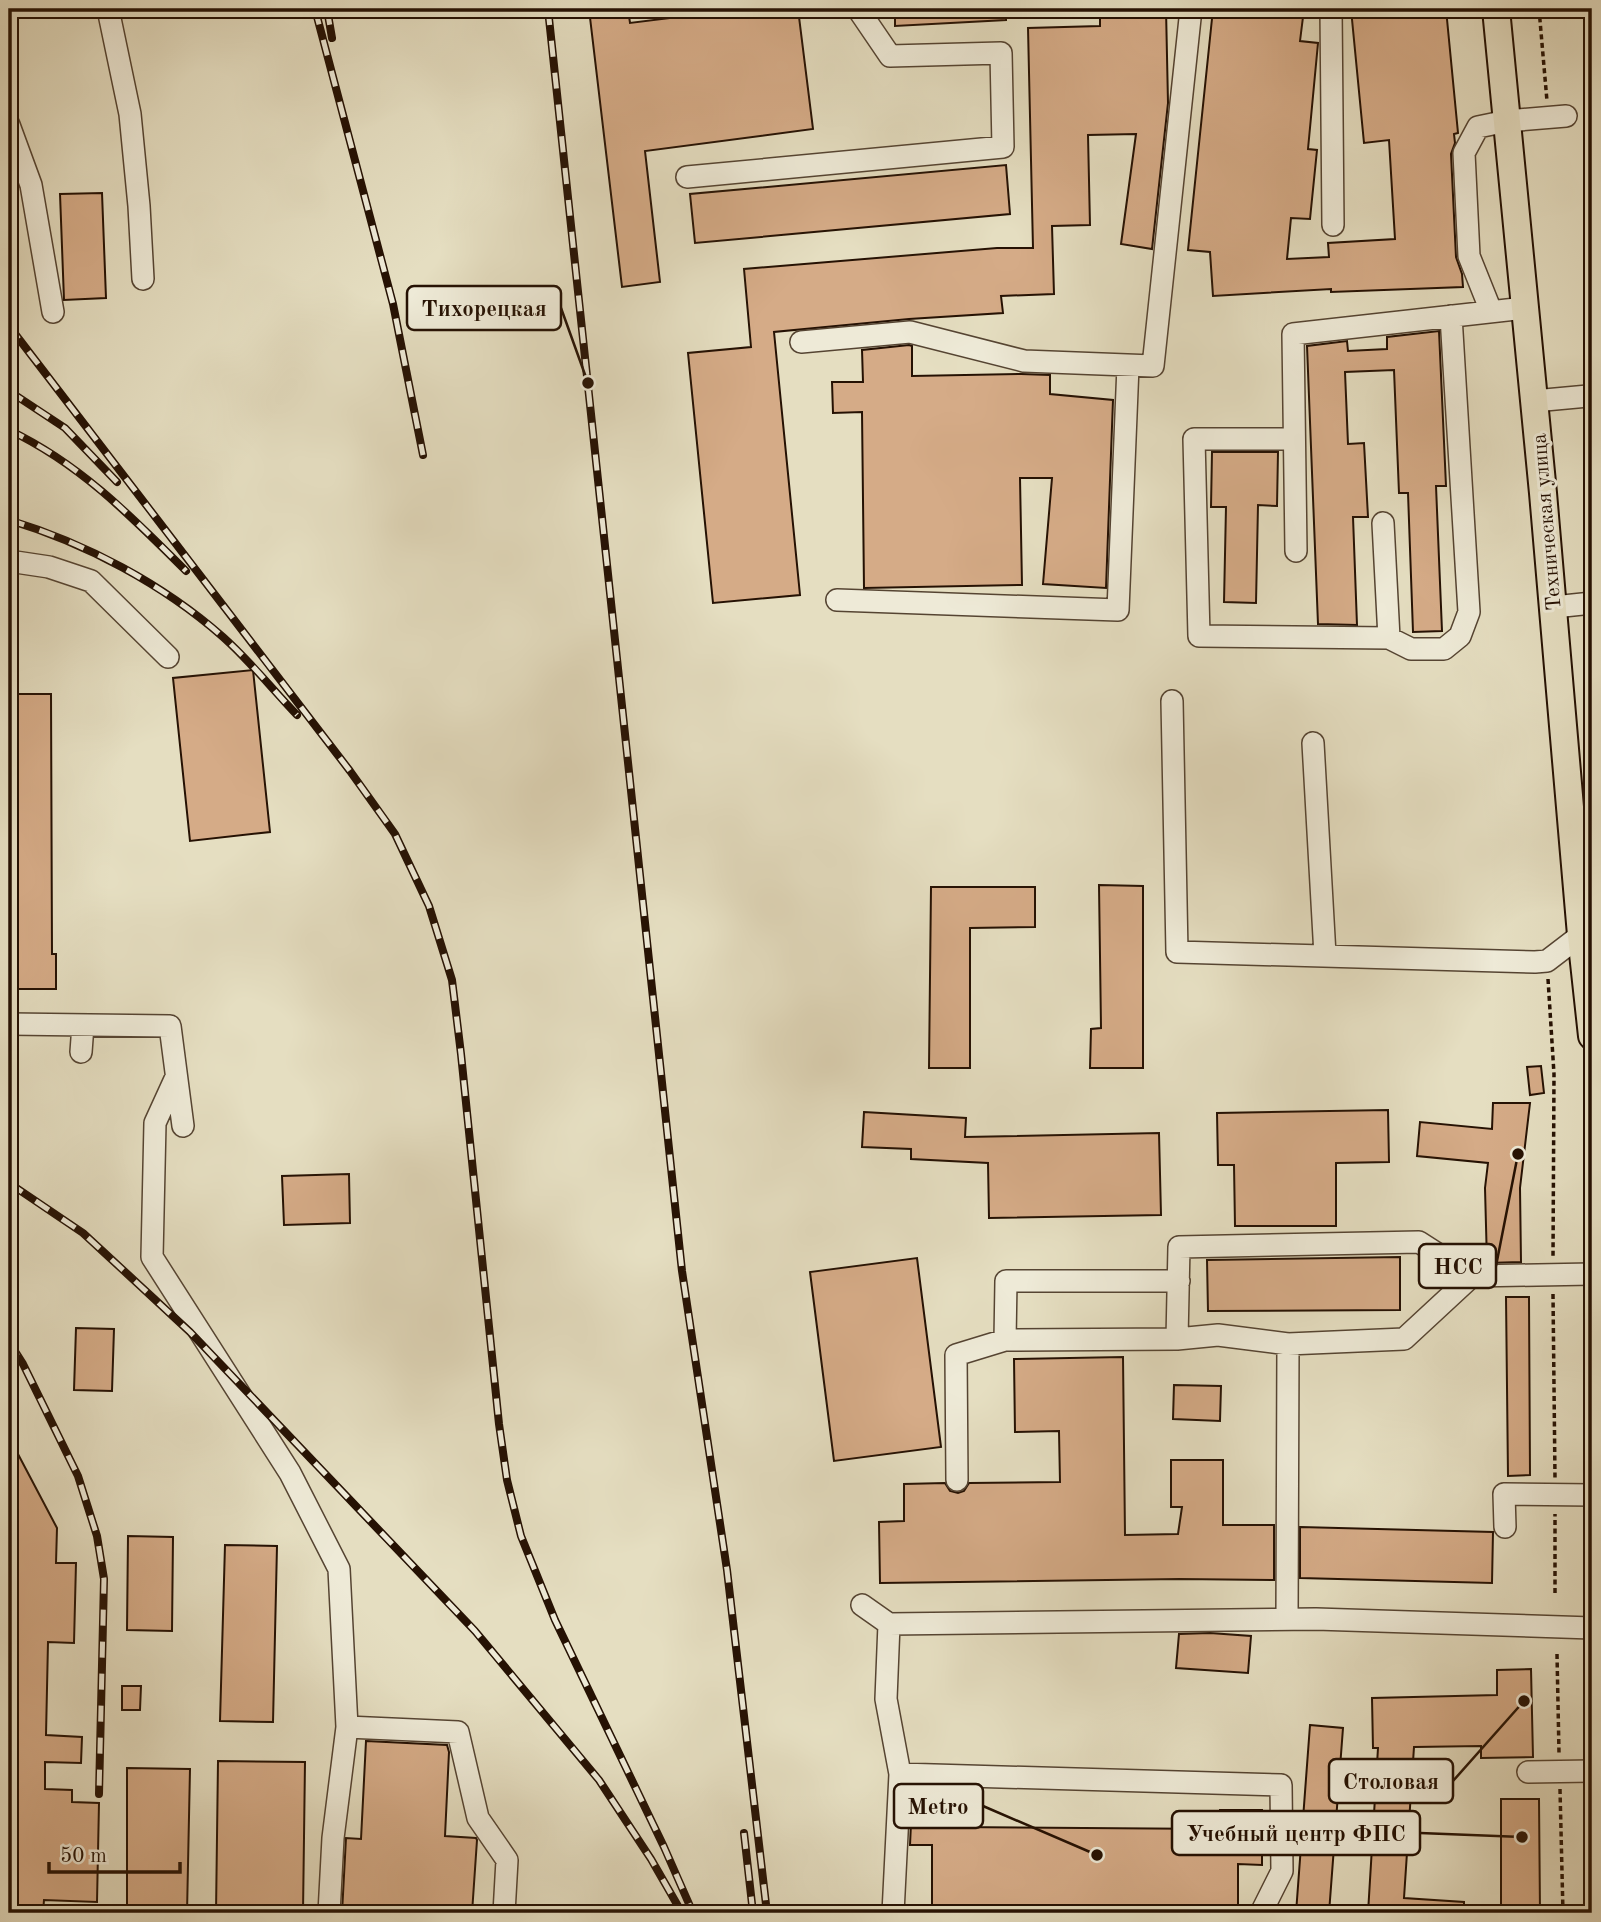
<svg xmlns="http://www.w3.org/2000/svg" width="1601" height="1922" viewBox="0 0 1601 1922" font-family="'Old Standard TT',serif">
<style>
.building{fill:#d5ab87;stroke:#251103;stroke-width:2}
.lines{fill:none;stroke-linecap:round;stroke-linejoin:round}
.minor-casing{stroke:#554432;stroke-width:24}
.major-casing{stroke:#251103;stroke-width:30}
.path{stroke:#251103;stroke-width:3.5;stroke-dasharray:5 3.5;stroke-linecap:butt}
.minor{stroke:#eeead7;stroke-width:21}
.major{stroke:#e5dec1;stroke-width:26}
.rail-casing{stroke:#251103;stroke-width:8}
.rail{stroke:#eeead7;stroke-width:5;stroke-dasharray:16;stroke-linecap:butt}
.labels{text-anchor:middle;stroke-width:6;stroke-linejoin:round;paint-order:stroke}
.street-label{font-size:21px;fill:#251103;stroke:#eeead7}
.leader{fill:none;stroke:#251103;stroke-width:2.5}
.callout-dot{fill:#251103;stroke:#eeead7;stroke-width:2.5}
.callout{fill:#eeead7;stroke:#251103;stroke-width:2.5}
.callout-label{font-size:23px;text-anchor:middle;font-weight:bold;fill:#251103}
</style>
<rect width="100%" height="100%" fill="#e5dec1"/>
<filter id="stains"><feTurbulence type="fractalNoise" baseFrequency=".00286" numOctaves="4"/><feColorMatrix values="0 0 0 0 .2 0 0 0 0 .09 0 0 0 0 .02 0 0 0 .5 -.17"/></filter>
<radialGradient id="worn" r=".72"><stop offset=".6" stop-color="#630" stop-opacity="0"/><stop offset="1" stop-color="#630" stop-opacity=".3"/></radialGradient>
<!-- building -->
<path class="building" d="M589,9H628L630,23L743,9H798L813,129L645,151L660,282L622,287Z
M895,9H1006V20L895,26Z
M1100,9H1166L1168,103L1152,249L1121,244L1136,134L1088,135L1090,225L1052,226L1054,294L1001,296L1003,313L909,319L774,332L800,595L713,603L688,353L751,347L744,269L997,248H1033L1028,28L1100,26Z
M1213,9H1304L1300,41L1318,43L1308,149L1317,150L1310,219L1291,218L1287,259L1329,257L1328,243L1395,239L1389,140L1364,143L1351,9H1446L1458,133L1454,134L1455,143L1451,154L1456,257L1462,274L1463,287L1331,292V289L1213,296L1210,252L1188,250Z
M1006,165L1010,214L695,243L690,194Z
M102,193L106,298L64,300L60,194Z
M1439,331L1446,486H1436L1442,631L1413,632L1408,493H1399L1394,370L1345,372L1348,444L1364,443L1368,517H1353L1357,625L1318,624L1307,346L1347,341L1348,351L1387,349V337Z
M909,345L912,346V376L1021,374L1050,375V394L1113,400L1106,588L1043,584L1052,478H1020L1022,585L864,588L862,412L833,413L832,382H863L862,350Z
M1212,452H1278L1277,506L1258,505L1256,603L1224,602L1226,507H1211Z
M253,670L270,832L190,841L173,678Z
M9,694H51L52,954H56V989H9Z
M1099,885L1143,886V1068H1090L1091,1029L1101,1028Z
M931,887H1035V927L970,928V1068H929Z
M1541,1066L1544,1093L1530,1095L1527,1067Z
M1493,1103H1530L1520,1188L1521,1262L1487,1263L1485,1188L1488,1163L1417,1156L1420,1122L1492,1129Z
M1388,1110L1389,1162L1336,1163V1226H1235L1234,1165H1218L1217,1113Z
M864,1112L966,1118L965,1137L1159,1133L1161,1215L989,1218L988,1163L911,1159V1149L862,1147Z
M349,1174L350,1223L284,1225L282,1176Z
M1400,1257V1310L1208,1311L1207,1260Z
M917,1258L941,1447L834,1461L810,1272Z
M1506,1297H1529L1530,1475L1508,1476Z
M76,1328L114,1329L112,1391L74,1390Z
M1123,1357L1125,1535L1178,1534L1182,1507H1171V1460H1223V1525H1274V1580L1179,1579L880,1583L879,1522L904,1521V1484L945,1483L950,1491L958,1493L964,1491L969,1483L1060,1482L1059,1431L1015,1432L1014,1359Z
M1174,1385L1221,1386L1220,1421L1173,1419Z
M9,1437L57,1528L56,1563H76L74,1643L48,1642L46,1735L82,1737L81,1763L45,1762V1789L72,1790V1802L99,1803L97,1902L44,1900L43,1913H9Z
M1300,1527L1493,1532L1492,1583L1300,1578Z
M128,1536L173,1537L172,1631L127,1630Z
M225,1545L277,1546L273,1722L220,1721Z
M1210,1633L1251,1636L1248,1673L1176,1668L1179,1634Z
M1531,1669L1533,1757L1481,1758V1746L1414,1747L1404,1898L1464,1902V1913H1368L1378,1748H1373L1372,1698L1497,1695V1670Z
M122,1686H141L140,1710H122Z
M1310,1725L1343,1728L1329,1913H1296Z
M366,1741L447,1745L449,1752L445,1836L476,1838L477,1840L472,1913H342L346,1838L361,1839Z
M218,1761L305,1762L303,1913H216Z
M127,1768L190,1769L187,1913H127Z
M1501,1799H1539L1540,1913H1501Z
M912,1802H955V1827L1220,1829V1810H1262V1865L1238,1864V1913H932V1845H910Z"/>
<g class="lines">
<defs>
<path id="minor" d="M108,9L130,114L139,206L143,279
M1331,9L1333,225
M9,125L31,185L53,312
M687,177L1003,147L1001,53L890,56L858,9
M1491,311L1469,256L1464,153L1478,127L1507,121L1566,116
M801,342L910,332L1024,361L1153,366L1191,9
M1534,401L1588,396
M1294,439H1194L1199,636L1389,638
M1383,523L1389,638L1411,649H1444L1460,636L1469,612L1451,316
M1296,551L1293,334L1525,308
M9,561L49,567L91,581L168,657
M837,600L1118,610L1128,366
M1554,607L1592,603
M1172,701L1177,952L1535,962L1547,961L1581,935L1592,933
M1313,743L1325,955
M9,1024L170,1026L183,1126
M81,1052L83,1025
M176,1077L155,1123L152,1257L290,1473L339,1569L347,1727L458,1732L478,1818L507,1860L504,1913
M1177,1339L1218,1335L1288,1344L1404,1339L1472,1276
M1005,1340L1006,1281H1179
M957,1480L956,1355L1005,1340L1177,1339L1179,1247L1419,1242L1472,1276L1592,1274
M1505,1527L1504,1494L1592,1495
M862,1605L889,1624L1316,1619L1592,1628
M1287,1619L1288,1344
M889,1624L886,1699L900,1774L893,1913
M1528,1772L1592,1771
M900,1774L1281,1785L1282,1871L1261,1913
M329,1913L333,1838L347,1727"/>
<path id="major" d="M1496,9L1543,493L1581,935L1592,1036"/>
</defs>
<!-- minor casing -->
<use href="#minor" class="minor-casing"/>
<!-- major casing -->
<use href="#major" class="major-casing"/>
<!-- path -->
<path class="path" d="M1539,9L1547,101
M1548,979L1554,1074L1553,1258
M1553,1294L1555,1478
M1555,1593V1514
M1557,1654L1559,1753
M1560,1789L1563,1913"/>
<!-- minor -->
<use href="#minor" class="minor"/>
<!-- major -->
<use href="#major" class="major"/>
<defs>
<path id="rail" d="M315,9L393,304L423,455
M327,9L332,38
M548,9L682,1271L727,1570L767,1913
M9,326L350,771L395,834L429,906L452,980L461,1054L499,1424L507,1480L521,1536L555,1620L664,1847L693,1913
M9,391L65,428L117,482
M9,430C80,464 131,516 186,571
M9,520C85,543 163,584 223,637C250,661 273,690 297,715
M9,1183L83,1233L190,1332L475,1631L599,1780L651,1859L682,1913
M9,1342L23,1364L78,1476L97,1536L104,1579L99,1794
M744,1833L753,1913"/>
</defs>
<!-- rail casing -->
<use href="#rail" class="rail-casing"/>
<!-- rail -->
<use href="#rail" class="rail"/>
</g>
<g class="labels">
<!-- street labels -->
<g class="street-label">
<text transform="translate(1546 522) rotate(-95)" y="7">Техническая улица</text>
</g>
</g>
<!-- callouts -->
<path class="leader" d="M588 383L561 308M1518 1154L1496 1266M1524 1701L1453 1781M1097 1855L983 1806M1522 1837L1420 1833"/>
<g class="callout-dot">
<circle cx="588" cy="383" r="7"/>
<circle cx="1518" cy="1154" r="7"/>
<circle cx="1524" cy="1701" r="7"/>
<circle cx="1097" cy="1855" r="7"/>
<circle cx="1522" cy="1837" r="7"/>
</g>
<g class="callout">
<rect x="407" y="286" width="154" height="44" rx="7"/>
<rect x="1419" y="1244" width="77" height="44" rx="7"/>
<rect x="1329" y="1759" width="124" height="44" rx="7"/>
<rect x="894" y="1784" width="89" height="44" rx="7"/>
<rect x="1172" y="1811" width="248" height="44" rx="7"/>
</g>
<g class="callout-label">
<text x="484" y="316">Тихорецкая</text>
<text x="1458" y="1274">НСС</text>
<text x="1391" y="1789">Столовая</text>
<text x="938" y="1814">Metro</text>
<text x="1296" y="1841">Учебный центр ФПС</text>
</g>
<!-- margin -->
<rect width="1601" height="1922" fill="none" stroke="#e5dec1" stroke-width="35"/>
<rect x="10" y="10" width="1580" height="1901" fill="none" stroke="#251103" stroke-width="3.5"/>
<rect x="18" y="18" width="1566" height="1887" fill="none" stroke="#251103" stroke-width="2"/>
<!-- scale -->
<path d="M49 1862v10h131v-10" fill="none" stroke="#251103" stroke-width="3.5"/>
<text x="60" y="1862" font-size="21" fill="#251103" stroke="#eeead7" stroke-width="5" paint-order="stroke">50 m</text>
<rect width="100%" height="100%" filter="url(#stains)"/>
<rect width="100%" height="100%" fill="url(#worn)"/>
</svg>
